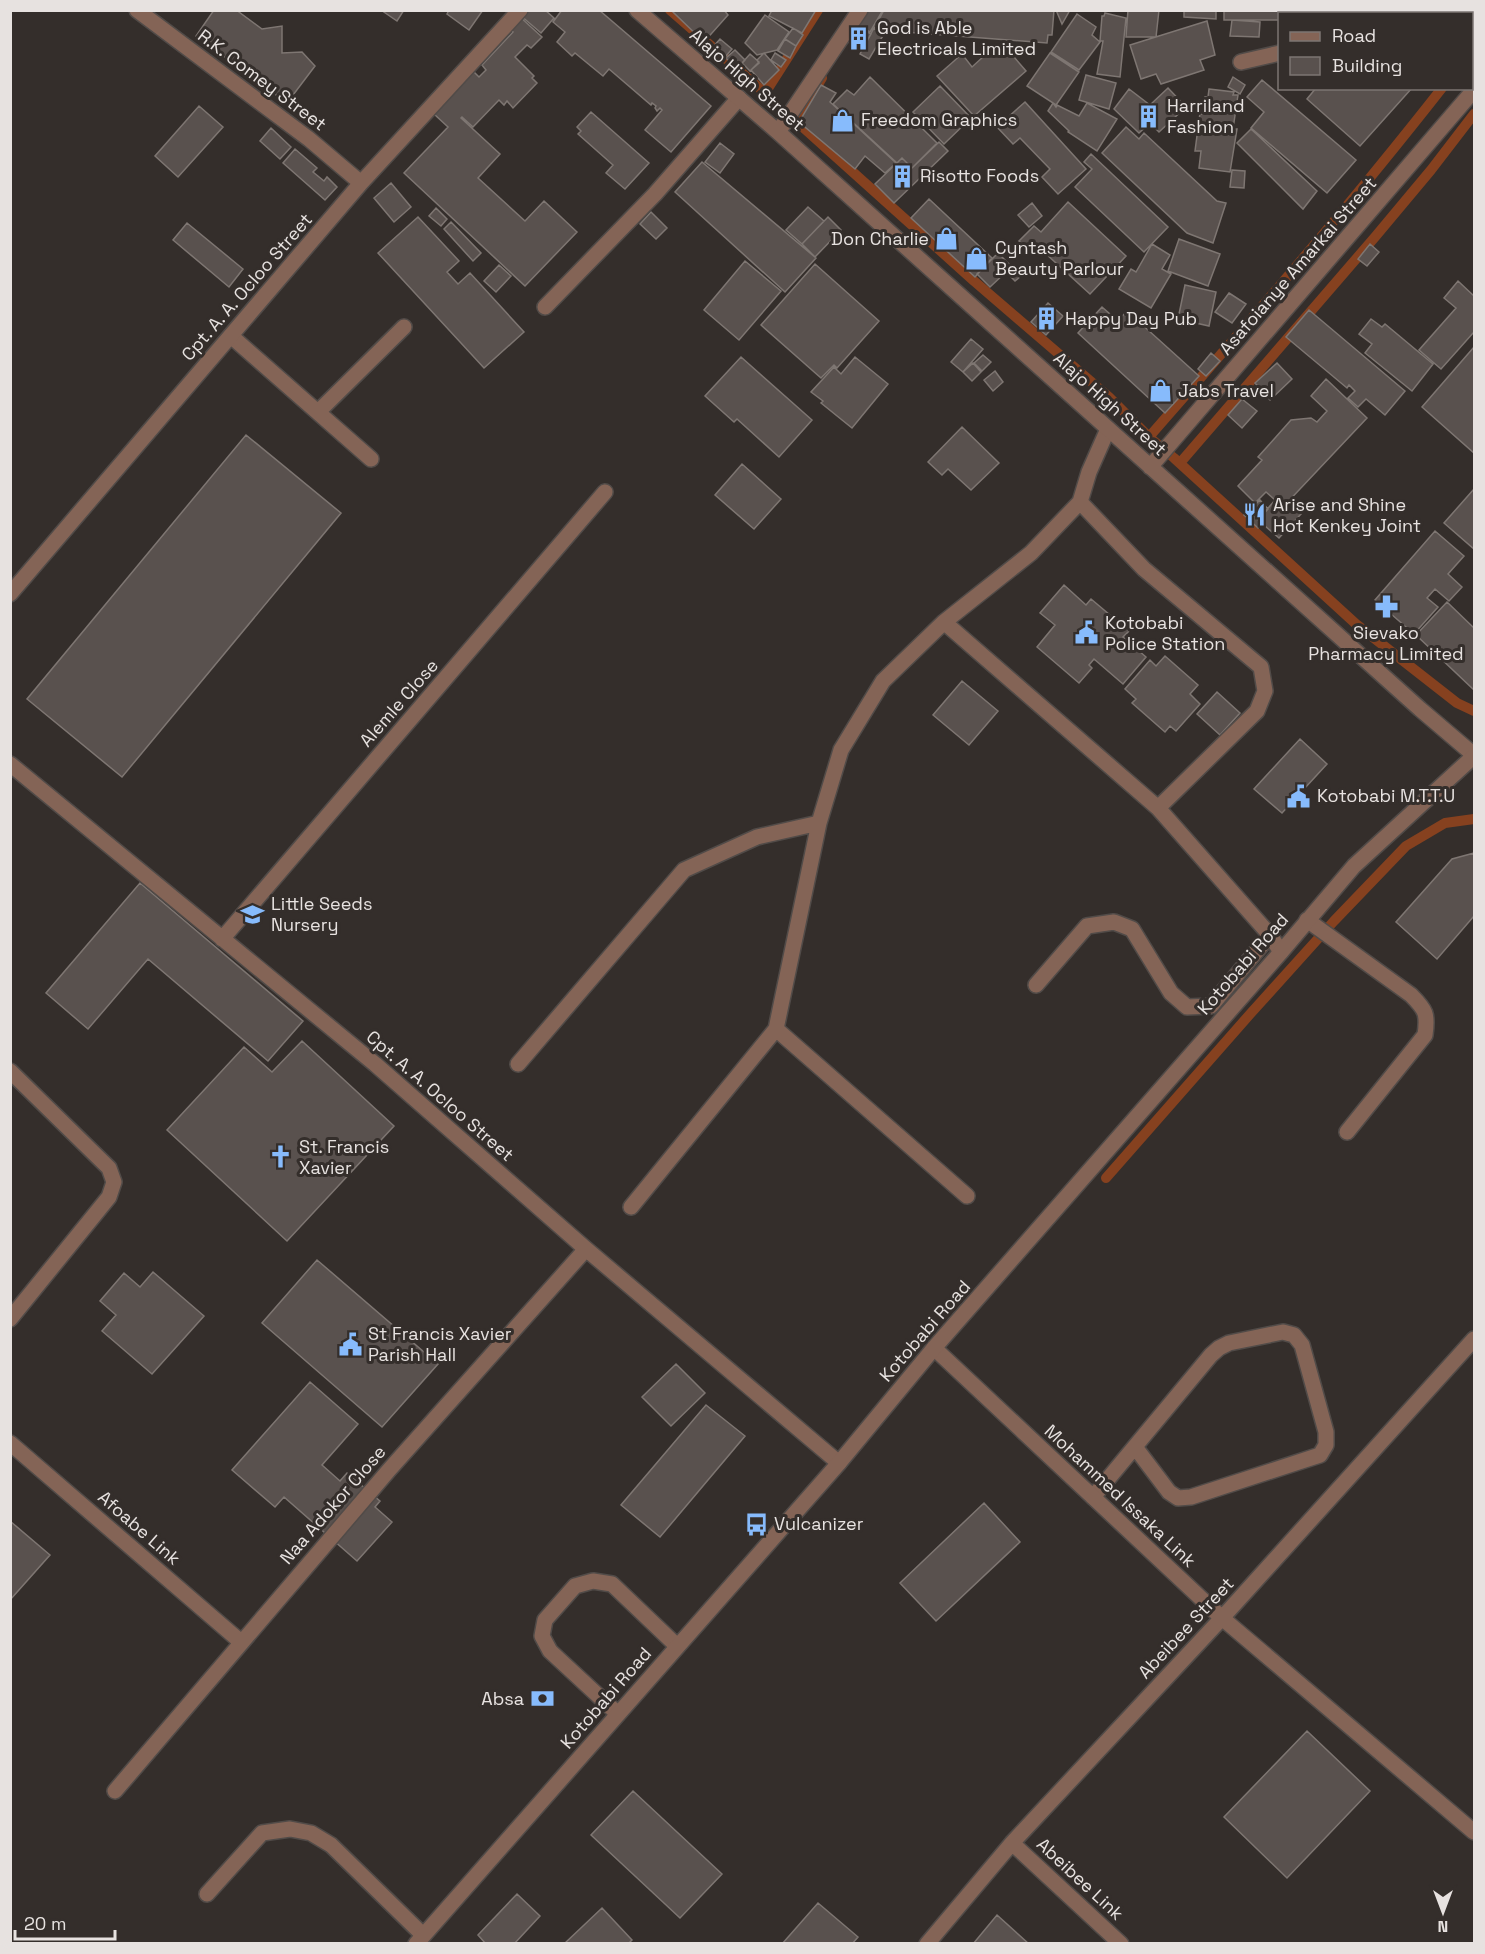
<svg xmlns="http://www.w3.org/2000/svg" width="1485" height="1954" viewBox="0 0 1485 1954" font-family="'Space Grotesk',sans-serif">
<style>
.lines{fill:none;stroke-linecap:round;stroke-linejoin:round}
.stream{stroke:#86411f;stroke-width:10}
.building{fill:#59514e;stroke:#7e7672;stroke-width:1.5}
.service-casing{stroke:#514b48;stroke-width:18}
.minor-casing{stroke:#514b48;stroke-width:18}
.tertiary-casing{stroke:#514b48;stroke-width:18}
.service{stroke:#846456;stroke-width:15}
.minor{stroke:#846456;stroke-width:15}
.tertiary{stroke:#846456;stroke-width:15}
.labels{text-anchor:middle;stroke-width:6;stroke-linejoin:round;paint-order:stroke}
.poi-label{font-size:18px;fill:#e7e2e0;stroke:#342e2b;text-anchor:start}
.street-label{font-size:18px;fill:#e7e2e0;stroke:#342e2b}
</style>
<rect width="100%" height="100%" fill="#342e2b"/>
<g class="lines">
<!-- stream -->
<path class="stream" d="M670,10L765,93L818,10
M1472,50L1474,46
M822,78L796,121L974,281L1109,397L1149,437L1174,458L1356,624L1457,703L1474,711
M1149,437C1249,323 1348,208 1442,88
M1180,463L1375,237L1431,170L1474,114
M1106,1178L1251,1013L1334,921L1406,846L1445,823L1474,819"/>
</g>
<!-- building -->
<path class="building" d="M214,10H240L239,12L262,29L282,26V53L302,52L315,66L287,103L196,36Z
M381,10H404L397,21Z
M449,10H483L469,30L447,14Z
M524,10H545L554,18L541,33L520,15Z
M562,10H599L711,106L671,152L645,130L662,110L660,108L657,111L655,108L656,106L652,103L651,105L609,69L603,76L575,53L572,56L557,42L565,32L553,22Z
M674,10H724L728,15L704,42L673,12Z
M772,10H816L802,33L769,16Z
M867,10H883L870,32L859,26Z
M884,10H1054L1052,35H1048L1047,43L905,32L875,27Z
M1056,10H1070L1062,24Z
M1128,10H1159L1156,37H1126Z
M1184,10H1216V19L1184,17Z
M1224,10H1284V14H1280V20H1224Z
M1454,10H1474V27L1472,25V14H1452Z
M1105,13L1126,18L1120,77L1097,74L1103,41H1100L1102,16H1104Z
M1077,14L1096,27L1092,35L1100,42L1079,70L1051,52Z
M765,15L789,32L777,50L757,55L745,43Z
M519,16L542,37L531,48L527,45L515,57L534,76L532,78L537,83L513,108L507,101L504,105L499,100L473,127L462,117L461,118L500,154L478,178L525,221L544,201L577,232L525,286L404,173L448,127L434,114L446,101L444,98L471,69L479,77L486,70L482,65L513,32L509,27Z
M1232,20L1260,22L1259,37L1230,36Z
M1207,21L1215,55L1200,60L1204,70L1161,84L1156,74L1141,79L1130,45Z
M857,26L871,34L862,50L848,42Z
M793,28L803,35L796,46L785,39Z
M874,28L884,34L869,59L860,54Z
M720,39L732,49L725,57L713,47Z
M785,39L796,46L790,58L778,51Z
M996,45L1004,53L1008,50L1026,71L974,116L937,76L962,54L972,67Z
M735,50L745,60L737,69L726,58Z
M764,53L779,70L764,85L751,70L759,63L757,60Z
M775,53L786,60L781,67L771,60Z
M1050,53L1079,72L1056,105L1027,86Z
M750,54L759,62L750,71L742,63Z
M1086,75L1116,83L1109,109L1079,100Z
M870,77L937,143L912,168L902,158L897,163L833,104L847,90L854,95Z
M1233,77L1245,85L1240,94L1228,87Z
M1262,80L1356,160L1327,193L1251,128L1264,112L1247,97Z
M821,85L836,93L830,102L896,163L885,173L865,156L855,169L799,122Z
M940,86L971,118L944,144L913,112Z
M1168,88L1186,107L1159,132L1150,123L1139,133L1114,109L1129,89L1150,105Z
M1316,88H1412L1360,146L1307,99Z
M1209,89L1234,92L1233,95H1238L1233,129H1237L1230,172L1199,168L1201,151H1195L1200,113L1203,114L1205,97H1208Z
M1025,102L1086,169L1058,194L1042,177L1050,169L1020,138L1013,144L997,127Z
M1053,103L1056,107L1057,105L1079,116L1087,103L1117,119L1097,151L1068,132L1069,131L1048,111Z
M199,106L223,127L178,177L155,156Z
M591,112L649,163L625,189L606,173L613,165L578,134L581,131L577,127Z
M1126,127L1139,139L1144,133L1217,201L1226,203L1213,243L1187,233L1102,153Z
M271,128L291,147L280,159L260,141Z
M1251,129L1317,191L1303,209L1237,143Z
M939,142L948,151L894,203L875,184L902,158L912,168Z
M720,143L734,154L720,173L705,162Z
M295,149L317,168L313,172L324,181L327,177L337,187L325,200L283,163Z
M1091,154L1168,227L1144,252L1075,187L1092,169L1084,162Z
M702,162L816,258L785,292L675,192Z
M1232,170L1245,171L1244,188L1230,187Z
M391,183L411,207L394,222L374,198Z
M929,199L992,258L975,277L911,218Z
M1068,202L1126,256L1090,294L1034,243L1028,249L1019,241L1034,226L1041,232Z
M1032,203L1042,216L1029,227L1018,215Z
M808,207L824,221L802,244L786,230Z
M436,208L447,219L441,226L429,216Z
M651,212L667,228L656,239L640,224Z
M418,217L459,261L447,272L458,284L470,273L524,332L484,368L378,253Z
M828,217L841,230L815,257L802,244Z
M451,222L481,253L473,261L444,229Z
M187,223L243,269L229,287L173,240Z
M1179,239L1220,254L1208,286L1168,271Z
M1152,244L1170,255L1162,269L1171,274L1151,308L1119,289L1131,269L1136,272Z
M1370,244L1379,252L1367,266L1358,259Z
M998,253L1021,276L1015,281L1006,272L990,287L977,274Z
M745,261L781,291L739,340L704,310Z
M815,264L879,321L837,368L834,365L821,378L761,325Z
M499,265L511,276L496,292L484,281Z
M1458,281L1474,296V332L1441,369L1419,350L1456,308L1444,298Z
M1185,285L1216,292L1209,326L1178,319Z
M1229,293L1246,304L1232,323L1215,312Z
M1048,303L1063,316L1046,335L1031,322Z
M1102,307L1118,321L1127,311L1199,376L1165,413L1078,333Z
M1309,310L1405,391L1385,415L1366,399L1358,407L1348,398L1355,391L1349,385L1347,388L1286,337Z
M1371,319L1382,327L1385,324L1433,364L1412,391L1365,353L1372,344L1359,334Z
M971,339L983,349L963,372L951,362Z
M1474,347V453L1422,407Z
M1211,353L1220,361L1206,376L1198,369Z
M983,355L991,362L982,371L974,363Z
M741,357L812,420L779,457L737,419L734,422L705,396Z
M855,357L888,384L852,428L821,403L823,401L811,392L834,367L841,374Z
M973,363L981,372L972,381L963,372Z
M1277,363L1292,379L1270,400L1255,383Z
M995,371L1003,382L993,391L984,380Z
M1326,379L1367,418L1283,507L1266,492L1255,503L1238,486L1262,460L1258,457L1291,420L1311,418L1317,422L1327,411L1311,396Z
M1242,399L1257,411L1242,428L1228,415Z
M962,427L999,463L971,490L948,469L942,475L928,462Z
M246,435L341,513L122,777L27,699Z
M742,464L781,499L754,529L715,495Z
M1474,489V549L1444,523Z
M1260,500L1268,509L1258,520L1262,523L1258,528L1244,515Z
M1275,500L1283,508L1289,502L1301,514L1279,538L1258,520Z
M1435,531L1464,556L1448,574L1462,587L1449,601L1435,589L1427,598L1438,607L1414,634L1375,600Z
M1064,585L1086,605L1091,599L1129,631L1123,637L1146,657L1123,684L1094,659L1089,665L1092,668L1079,683L1037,647L1055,625L1040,613Z
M1447,602L1474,628V690L1416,635Z
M1165,656L1198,685L1190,694L1200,704L1176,731L1170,726L1165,732L1132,703L1136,699L1125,689L1150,660L1156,666Z
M962,681L998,711L969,745L933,715Z
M1217,692L1240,713L1220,735L1197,714Z
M1300,739L1327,764L1282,813L1254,789Z
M1474,853V916L1437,959L1396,922L1452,859Z
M140,883L303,1021L268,1061L148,959L88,1029L46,993Z
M302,1041L394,1126L287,1241L167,1130L244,1047L272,1072Z
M317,1260L438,1364L382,1427L262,1323Z
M153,1272L204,1316L152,1374L102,1331L116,1315L100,1301L124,1273L140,1287Z
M676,1364L705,1393L671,1426L642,1397Z
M310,1382L358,1424L322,1465L340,1481L347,1473L380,1501L375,1507L392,1522L357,1561L284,1497L275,1507L232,1470Z
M706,1405L745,1436L660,1537L621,1505Z
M984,1503L1020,1542L936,1621L900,1583Z
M10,1521L50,1555L10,1600Z
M1307,1731L1370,1791L1287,1878L1224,1817Z
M633,1791L722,1874L680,1918L591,1835Z
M517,1894L540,1916L514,1944H486L478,1935Z
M818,1903L858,1937L852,1944H782Z
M602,1908L632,1940L628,1944H564Z
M997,1915L1029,1944H973Z"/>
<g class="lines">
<defs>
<path id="service" d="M545,307L655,194L739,98
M231,336L371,459
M318,412L404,327
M1080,502L1144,569L1261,667L1265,691L1257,711L1158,808
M944,622L1158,808L1270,935L1281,952
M1307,920L1411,995C1426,1010 1428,1014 1425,1035L1347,1132
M1036,985L1087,926L1114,922L1132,929L1171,993L1187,1007L1211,1006L1270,935
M776,1029L967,1196
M518,1064L684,870L757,837L819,823
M631,1207L776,1029L819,823L841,750L883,681L944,622L1031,553L1080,502L1089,472L1108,429
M1093,1497L1211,1355L1219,1348L1229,1343L1283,1332L1294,1335L1302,1345L1326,1432V1445L1320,1455L1191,1497L1178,1498L1169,1492L1135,1447
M618,1714L550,1651L542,1636L545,1620L575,1586L593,1581L612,1584L677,1646
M207,1894L262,1833L290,1829L311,1833L331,1845L423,1935"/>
<path id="minor" d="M137,10L309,139L361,183
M637,10L778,132L1420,709L1474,755
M1381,10L1385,14
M1320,14L1322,10
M1241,62L1280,53
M778,132L860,10
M1150,467L1474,90
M10,594L361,183L520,10
M10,764L375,1064L586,1249L839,1463
M222,939L605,492
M10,1071L109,1168L114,1182L109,1197L10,1319
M934,1348L1222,1618L1474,1832
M10,1443L241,1642
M115,1791L389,1470L586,1249
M1012,1843L1121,1944
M927,1944L1012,1843L1222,1618L1474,1339"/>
<path id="tertiary" d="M416,1944L839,1463L934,1348L1281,952L1354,866L1474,756"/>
</defs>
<!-- service casing -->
<use href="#service" class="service-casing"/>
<!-- minor casing -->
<use href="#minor" class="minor-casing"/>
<!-- tertiary casing -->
<use href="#tertiary" class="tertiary-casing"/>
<!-- service -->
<use href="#service" class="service"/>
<!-- minor -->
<use href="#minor" class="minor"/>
<!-- tertiary -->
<use href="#tertiary" class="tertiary"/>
</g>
<!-- icons -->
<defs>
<symbol id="building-bare" viewBox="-9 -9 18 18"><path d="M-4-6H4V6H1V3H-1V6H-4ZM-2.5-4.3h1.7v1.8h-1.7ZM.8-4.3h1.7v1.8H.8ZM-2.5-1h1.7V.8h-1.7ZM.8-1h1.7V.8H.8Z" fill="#87bbfc" stroke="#342e2b" stroke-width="2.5" paint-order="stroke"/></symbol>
<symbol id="shop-bare" viewBox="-9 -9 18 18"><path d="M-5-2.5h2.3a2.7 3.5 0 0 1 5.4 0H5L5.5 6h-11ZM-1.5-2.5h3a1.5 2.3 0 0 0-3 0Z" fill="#87bbfc" stroke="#342e2b" stroke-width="2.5" paint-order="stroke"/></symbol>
<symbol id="restaurant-bare" viewBox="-9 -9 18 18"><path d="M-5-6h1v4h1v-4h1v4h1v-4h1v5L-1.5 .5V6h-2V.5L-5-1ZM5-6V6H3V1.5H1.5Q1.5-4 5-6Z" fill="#87bbfc" stroke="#342e2b" stroke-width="2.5" paint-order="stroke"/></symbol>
<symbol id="pharmacy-bare" viewBox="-9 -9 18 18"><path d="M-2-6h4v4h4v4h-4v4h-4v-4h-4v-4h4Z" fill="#87bbfc" stroke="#342e2b" stroke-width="2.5" paint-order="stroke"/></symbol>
<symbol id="civic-bare" viewBox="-9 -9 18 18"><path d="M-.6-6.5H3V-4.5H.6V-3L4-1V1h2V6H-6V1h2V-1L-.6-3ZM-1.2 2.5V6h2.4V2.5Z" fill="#87bbfc" stroke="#342e2b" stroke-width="2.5" paint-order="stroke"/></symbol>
<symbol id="school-bare" viewBox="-9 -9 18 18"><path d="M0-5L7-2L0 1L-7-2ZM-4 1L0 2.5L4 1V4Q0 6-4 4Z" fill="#87bbfc" stroke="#342e2b" stroke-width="2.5" paint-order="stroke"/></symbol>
<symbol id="church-bare" viewBox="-9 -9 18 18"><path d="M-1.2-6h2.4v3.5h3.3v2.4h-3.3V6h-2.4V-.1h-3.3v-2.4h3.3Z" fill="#87bbfc" stroke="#342e2b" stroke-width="2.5" paint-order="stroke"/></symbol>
<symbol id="bus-bare" viewBox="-9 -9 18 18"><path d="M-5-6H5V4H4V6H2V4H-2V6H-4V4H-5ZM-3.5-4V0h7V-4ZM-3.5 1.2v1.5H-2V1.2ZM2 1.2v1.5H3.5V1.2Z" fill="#87bbfc" stroke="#342e2b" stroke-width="2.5" paint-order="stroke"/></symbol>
<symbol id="bank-bare" viewBox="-9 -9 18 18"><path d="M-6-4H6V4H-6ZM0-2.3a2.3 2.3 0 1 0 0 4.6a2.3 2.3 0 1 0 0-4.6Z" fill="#87bbfc" stroke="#342e2b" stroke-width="2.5" paint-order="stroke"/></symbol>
</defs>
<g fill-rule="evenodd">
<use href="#building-bare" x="842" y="22" width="33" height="33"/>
<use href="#building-bare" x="1132" y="100" width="33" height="33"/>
<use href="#shop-bare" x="826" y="104" width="33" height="33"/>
<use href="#building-bare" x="886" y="160" width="33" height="33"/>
<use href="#shop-bare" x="930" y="222" width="33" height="33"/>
<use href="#shop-bare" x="960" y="242" width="33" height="33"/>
<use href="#building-bare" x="1030" y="302" width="33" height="33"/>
<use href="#shop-bare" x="1144" y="374" width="33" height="33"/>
<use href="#restaurant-bare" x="1238" y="498" width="33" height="33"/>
<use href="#pharmacy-bare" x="1370" y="590" width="33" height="33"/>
<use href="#civic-bare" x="1070" y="616" width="33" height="33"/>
<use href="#civic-bare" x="1282" y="780" width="33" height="33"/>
<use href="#school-bare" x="236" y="898" width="33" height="33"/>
<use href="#church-bare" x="264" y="1140" width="33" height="33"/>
<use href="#civic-bare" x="334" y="1328" width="33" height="33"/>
<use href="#bus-bare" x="740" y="1508" width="33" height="33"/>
<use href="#bank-bare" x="526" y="1682" width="33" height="33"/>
</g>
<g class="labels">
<!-- poi labels -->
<g class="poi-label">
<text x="877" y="34">God is Able<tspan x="877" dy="21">Electricals Limited</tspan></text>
<text x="1167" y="112">Harriland<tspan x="1167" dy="21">Fashion</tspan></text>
<text x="861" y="126">Freedom Graphics</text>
<text x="920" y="182">Risotto Foods</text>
<text x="929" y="245" text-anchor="end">Don Charlie</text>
<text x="995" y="254">Cyntash<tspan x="995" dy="21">Beauty Parlour</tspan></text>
<text x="1065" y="325">Happy Day Pub</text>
<text x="1178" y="397">Jabs Travel</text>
<text x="1273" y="511">Arise and Shine<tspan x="1273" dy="21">Hot Kenkey Joint</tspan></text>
<text x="1105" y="629">Kotobabi<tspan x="1105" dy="21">Police Station</tspan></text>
<text x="1386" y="639" text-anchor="middle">Sievako<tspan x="1386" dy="21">Pharmacy Limited</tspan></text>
<text x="1317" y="802">Kotobabi M.T.T.U</text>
<text x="271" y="910">Little Seeds<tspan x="271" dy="21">Nursery</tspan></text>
<text x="299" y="1153">St. Francis<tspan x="299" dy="21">Xavier</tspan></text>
<text x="368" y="1340">St Francis Xavier<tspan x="368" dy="21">Parish Hall</tspan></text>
<text x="774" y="1530">Vulcanizer</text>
<text x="524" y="1705" text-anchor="end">Absa</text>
</g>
<!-- street labels -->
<g class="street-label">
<text transform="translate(262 80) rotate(37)" y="6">R.K. Comey Street</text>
<text transform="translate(747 80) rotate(41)" y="6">Alajo High Street</text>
<text transform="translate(1298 266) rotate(-49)" y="6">Asafoianye Amarkai Street</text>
<text transform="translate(247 287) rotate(-49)" y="6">Cpt. A. A. Ocloo Street</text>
<text transform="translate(1110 404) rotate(42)" y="6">Alajo High Street</text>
<text transform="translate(399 703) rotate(-49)" y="6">Alemle Close</text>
<text transform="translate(1243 964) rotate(-49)" y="6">Kotobabi Road</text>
<text transform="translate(440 1096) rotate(41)" y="6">Cpt. A. A. Ocloo Street</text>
<text transform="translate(925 1331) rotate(-49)" y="6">Kotobabi Road</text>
<text transform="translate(1120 1496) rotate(43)" y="6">Mohammed Issaka Link</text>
<text transform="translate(333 1505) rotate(-49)" y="6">Naa Adokor Close</text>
<text transform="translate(139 1528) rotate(41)" y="6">Afoabe Link</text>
<text transform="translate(1186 1628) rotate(-47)" y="6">Abeibee Street</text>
<text transform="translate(606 1698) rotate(-49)" y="6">Kotobabi Road</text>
<text transform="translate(1080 1879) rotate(43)" y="6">Abeibee Link</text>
</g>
</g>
<!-- border -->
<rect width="1485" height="1954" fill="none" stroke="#e7e2e0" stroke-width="24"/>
<!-- legend -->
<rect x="1278" y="12" width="195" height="78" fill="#342e2b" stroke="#7c7673" stroke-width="1.5"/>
<rect x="1290" y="32" width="30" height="9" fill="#846456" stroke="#7c7673" stroke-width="1.5"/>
<text x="1332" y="42" font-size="18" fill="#e7e2e0">Road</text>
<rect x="1290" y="57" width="30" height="18" fill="#59514e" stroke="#7c7673" stroke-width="1.5"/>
<text x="1332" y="72" font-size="18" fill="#e7e2e0">Building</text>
<!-- north arrow -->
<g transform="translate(1443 1912) rotate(180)" stroke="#342e2b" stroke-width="4.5" paint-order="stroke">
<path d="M0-4.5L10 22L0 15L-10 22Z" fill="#e7e2e0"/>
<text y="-9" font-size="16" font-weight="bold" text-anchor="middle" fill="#e7e2e0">N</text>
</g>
<!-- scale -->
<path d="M15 1930v9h100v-9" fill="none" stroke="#e7e2e0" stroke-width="3"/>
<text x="24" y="1930" font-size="18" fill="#e7e2e0" stroke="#342e2b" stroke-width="4.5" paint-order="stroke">20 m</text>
</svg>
